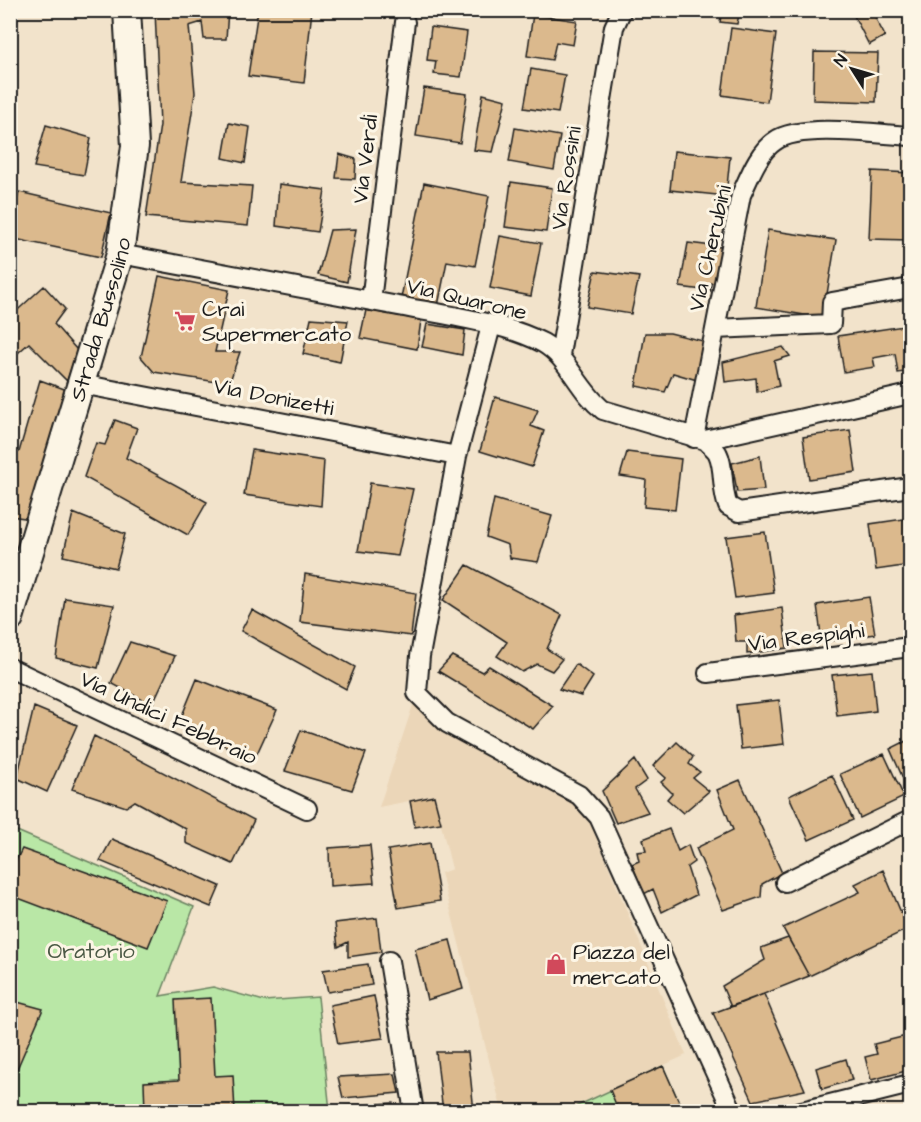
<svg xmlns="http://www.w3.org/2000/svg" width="921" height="1122" viewBox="0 0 921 1122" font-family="'Architects Daughter',sans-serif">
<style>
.built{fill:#ebd6b8}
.green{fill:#b9e7a6;stroke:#6a8261;stroke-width:1.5}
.building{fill:#dbb98d;stroke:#1c1c1c;stroke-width:1.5}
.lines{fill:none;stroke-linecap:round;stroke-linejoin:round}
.street-casing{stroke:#1c1c1c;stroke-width:22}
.secondary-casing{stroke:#1c1c1c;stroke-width:30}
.street{stroke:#fcf5e5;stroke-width:18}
.secondary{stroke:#fcf5e5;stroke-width:26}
.labels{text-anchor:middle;stroke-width:6;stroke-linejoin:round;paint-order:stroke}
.street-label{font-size:22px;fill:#1c1c1c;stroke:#fcf5e5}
.poi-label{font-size:22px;fill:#1c1c1c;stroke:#fcf5e5;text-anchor:start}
.park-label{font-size:22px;fill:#4b5945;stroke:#fcf5e5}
</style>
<rect width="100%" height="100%" fill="#f2e3cb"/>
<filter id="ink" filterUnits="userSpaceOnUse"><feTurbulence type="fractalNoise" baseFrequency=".0167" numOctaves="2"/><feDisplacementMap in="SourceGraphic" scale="12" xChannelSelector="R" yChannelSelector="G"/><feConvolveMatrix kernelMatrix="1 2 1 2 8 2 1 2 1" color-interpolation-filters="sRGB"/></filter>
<g filter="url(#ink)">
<!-- built -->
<path class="built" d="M417,693L447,723L579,795L686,1055L564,1111H502L441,873L452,869L434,796L379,807Z"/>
<!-- green -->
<path class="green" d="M10,828L194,907L160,996L213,987L264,1001L318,997L330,1111H11Z
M663,1066L683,1111L564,1112Z"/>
<!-- building -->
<path class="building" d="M155,10H228L226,39H204L202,22L189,26L195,93L181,182L252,186L248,226L146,217L160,125Z
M258,10H312L304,83L248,76Z
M722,10H740L737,24L720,22Z
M851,10H871L885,36L869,45Z
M533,14L577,21L573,45L556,42L552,60L527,56Z
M431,27L467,32L461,77L434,74L436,61L427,60Z
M731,28L776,34L767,102L722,95Z
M814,52L878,53L876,102L813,100Z
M531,69L565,75L558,113L524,108Z
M424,88L467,94L460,143L416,136Z
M483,94L506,100L493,152L474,150Z
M229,123L250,127L245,163L223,158Z
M46,125L91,138L84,175L34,167Z
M515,128L560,136L554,170L509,162Z
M674,151L730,157L726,196L670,190Z
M339,154L356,159L355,179L336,178Z
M872,171L910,173V240L869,239Z
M511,182L552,188L546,232L505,227Z
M424,183L489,196L475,266L447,261L438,306L401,298Z
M279,184L325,190L318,232L276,226Z
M19,192L111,213L101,257L10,238V211L14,212Z
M356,229L347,282L318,275L330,230Z
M768,230L836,240L823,318L756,307Z
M500,236L541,243L531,296L490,288Z
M688,243L721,247L724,285L711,283L710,291L680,287Z
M595,271L639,277L631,314L587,307Z
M159,276L229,290L215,352H240L229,384L154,372L141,357Z
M44,286L65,309L54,324L77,350L67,381L29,343L10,360V317Z
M366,310L421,320L417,349L360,338Z
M311,318L348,321L340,362L303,354Z
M427,324L465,330L462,355L422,347Z
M910,325V371L898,373L895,354L873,358L875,367L844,372L838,336Z
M645,333H670L703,341L697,380L673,373L665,392L636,386Z
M783,347L790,356L774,361L779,386L757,392L756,378L725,382L723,362Z
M40,380L67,390L32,519L10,516L16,463L10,461V452H19Z
M495,397L538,410L531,426L544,431L532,467L480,451Z
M115,420L137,428L126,458L207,502L188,535L84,477L96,443L105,445Z
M850,430L856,472L809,479L803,437Z
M252,450L324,461L321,506L244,495Z
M627,452L681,459L675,510L644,507L646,480L620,476Z
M760,456L764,490L737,492L732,463Z
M370,483L413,489L398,556L358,551Z
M494,499L552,516L538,562L510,558L508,545L486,537Z
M73,513L125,534L116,568L63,556Z
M910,518V565L876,570L870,524Z
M765,532L774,593L735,598L726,537Z
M467,565L562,615L547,649L562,659L552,671L537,664L522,672L497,656L507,642L443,600Z
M305,574L416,593L411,636L300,622Z
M869,597L875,634L822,642L817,605Z
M65,598L114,605L98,668L56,658Z
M782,608L787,648L747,654V642H736L734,615Z
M252,610L355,667L346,689L241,631Z
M130,642L175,656L152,705L111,683Z
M452,656L482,672L489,666L553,706L533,729L438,671Z
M576,664L593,677L581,696L559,689Z
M872,671L876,711L837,716L832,675Z
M197,679L277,710L254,760L179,723Z
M779,700L784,744L741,749L736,705Z
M34,707L77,725L47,792L17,778Z
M301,730L366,753L352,790L285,771Z
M94,736L254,820L233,864L186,843V829L135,801L126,807L72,789Z
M910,739V794L890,749Z
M677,742L693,757L689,764L700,772L693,778L709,791L683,813L667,799L672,793L661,782L666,778L653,766Z
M884,754L904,797L860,818L840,774Z
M635,760L647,780L635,789L648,812L616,823L602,791Z
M832,775L853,820L809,840L789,796Z
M740,780L782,873L762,884L761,897L723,910L696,848L733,830L717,790Z
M434,796L441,823L415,827L410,801Z
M669,829L678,851L688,845L694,862L687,867L696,895L662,912L653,889L644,894L632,864L639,861L637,852L646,851L643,839Z
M112,839L220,886L211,907L100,861Z
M430,843L440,901L398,908L388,850Z
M370,845L374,883L330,886L329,848Z
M22,849L167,901L148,947L10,895V872Z
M883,870L908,929L809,976L783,928L860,892L855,884Z
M377,918L381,952L348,957V942L338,947L335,923Z
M788,938L809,976L731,1007L722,986L765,960L761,948Z
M450,940L463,989L427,1000L415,949Z
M368,964L372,985L328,992L323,970Z
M764,994L805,1090L753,1101L713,1013Z
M374,996L383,1038L338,1044L330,1005Z
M211,998L215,1076L233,1075L235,1112H145L144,1082L179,1080L175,1000Z
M10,1000L43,1009L10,1085Z
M910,1035V1070L871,1080L865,1057L877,1054L874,1044Z
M436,1052H468L474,1112H443Z
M846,1059L852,1080L822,1089L816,1068Z
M663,1066L683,1111L619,1112L610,1090Z
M395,1074L399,1093L343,1098L338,1077Z
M393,1103L394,1112H345V1106Z"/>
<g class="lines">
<defs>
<path id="street" d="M120,254C211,271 302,288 393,305C438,314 504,322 543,343C568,357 578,390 603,410L705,440L910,394
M371,301L405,22
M491,326L457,456L420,656L417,693L447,723L579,795L599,817L733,1112
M715,329L831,324L832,302L910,288
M560,355L614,27L622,10
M81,384L457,456
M694,438L741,195C749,178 758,152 775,141C800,123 877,134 910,136
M705,440C709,444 716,449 718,454C725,468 721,490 728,506L739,512L910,487
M10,668L307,809
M708,673L910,647
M785,882L910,820
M389,961L414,1112
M798,1112L910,1084"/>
<g id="secondary">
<path id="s1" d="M10,618L120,254L135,146L127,10"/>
</g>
</defs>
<!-- street casing -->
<use href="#street" class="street-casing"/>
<!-- secondary casing -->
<use href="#secondary" class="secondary-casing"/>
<!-- street -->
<use href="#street" class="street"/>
<!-- secondary -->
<use href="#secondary" class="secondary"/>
</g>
</g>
<!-- icons -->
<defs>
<symbol id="supermarket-bare" viewBox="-9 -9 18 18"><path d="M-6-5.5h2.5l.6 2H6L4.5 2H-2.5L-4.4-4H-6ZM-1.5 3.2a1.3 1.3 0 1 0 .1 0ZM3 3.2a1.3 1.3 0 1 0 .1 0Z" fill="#d1495b" stroke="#fcf5e5" stroke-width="2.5" paint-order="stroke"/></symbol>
<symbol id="shop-bare" viewBox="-9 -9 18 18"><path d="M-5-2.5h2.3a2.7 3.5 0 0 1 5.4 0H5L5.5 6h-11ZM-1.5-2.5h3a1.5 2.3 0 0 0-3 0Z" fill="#d1495b" stroke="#fcf5e5" stroke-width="2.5" paint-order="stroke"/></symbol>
</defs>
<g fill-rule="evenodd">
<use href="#supermarket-bare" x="170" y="306" width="30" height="30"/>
<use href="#shop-bare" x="541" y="949" width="30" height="30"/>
</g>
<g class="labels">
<!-- street labels -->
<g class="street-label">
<text transform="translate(364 159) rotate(-83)" y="8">Via Verdi</text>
<text transform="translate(565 178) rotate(-81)" y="8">Via Rossini</text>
<text transform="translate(709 248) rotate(-77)" y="8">Via Cherubini</text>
<text transform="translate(467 298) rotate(13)" y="8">Via Quarone</text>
<text dy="8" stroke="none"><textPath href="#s1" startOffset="312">Strada Bussolino</textPath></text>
<text transform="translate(274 396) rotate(11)" y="8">Via Donizetti</text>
<text transform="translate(806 636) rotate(-7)" y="8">Via Respighi</text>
<text transform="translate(169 717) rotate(25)" y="8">Via Undici Febbraio</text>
</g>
<!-- poi labels -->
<g class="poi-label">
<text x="202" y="316">Crai<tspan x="202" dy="25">Supermercato</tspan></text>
<text x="573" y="959">Piazza del<tspan x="573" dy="25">mercato</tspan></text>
</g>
<!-- park labels -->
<g class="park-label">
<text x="91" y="958">Oratorio</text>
</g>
</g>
<!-- margin -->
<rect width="921" height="1122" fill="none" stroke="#fcf5e5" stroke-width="36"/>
<rect x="18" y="18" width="885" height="1086" fill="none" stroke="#1c1c1c" stroke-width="2" filter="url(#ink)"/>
<!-- north arrow -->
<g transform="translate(852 69) rotate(307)" stroke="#fcf5e5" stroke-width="4.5" paint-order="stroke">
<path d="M0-4.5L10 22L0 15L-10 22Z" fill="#1c1c1c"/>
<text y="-9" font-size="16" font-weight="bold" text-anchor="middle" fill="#1c1c1c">N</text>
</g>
</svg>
